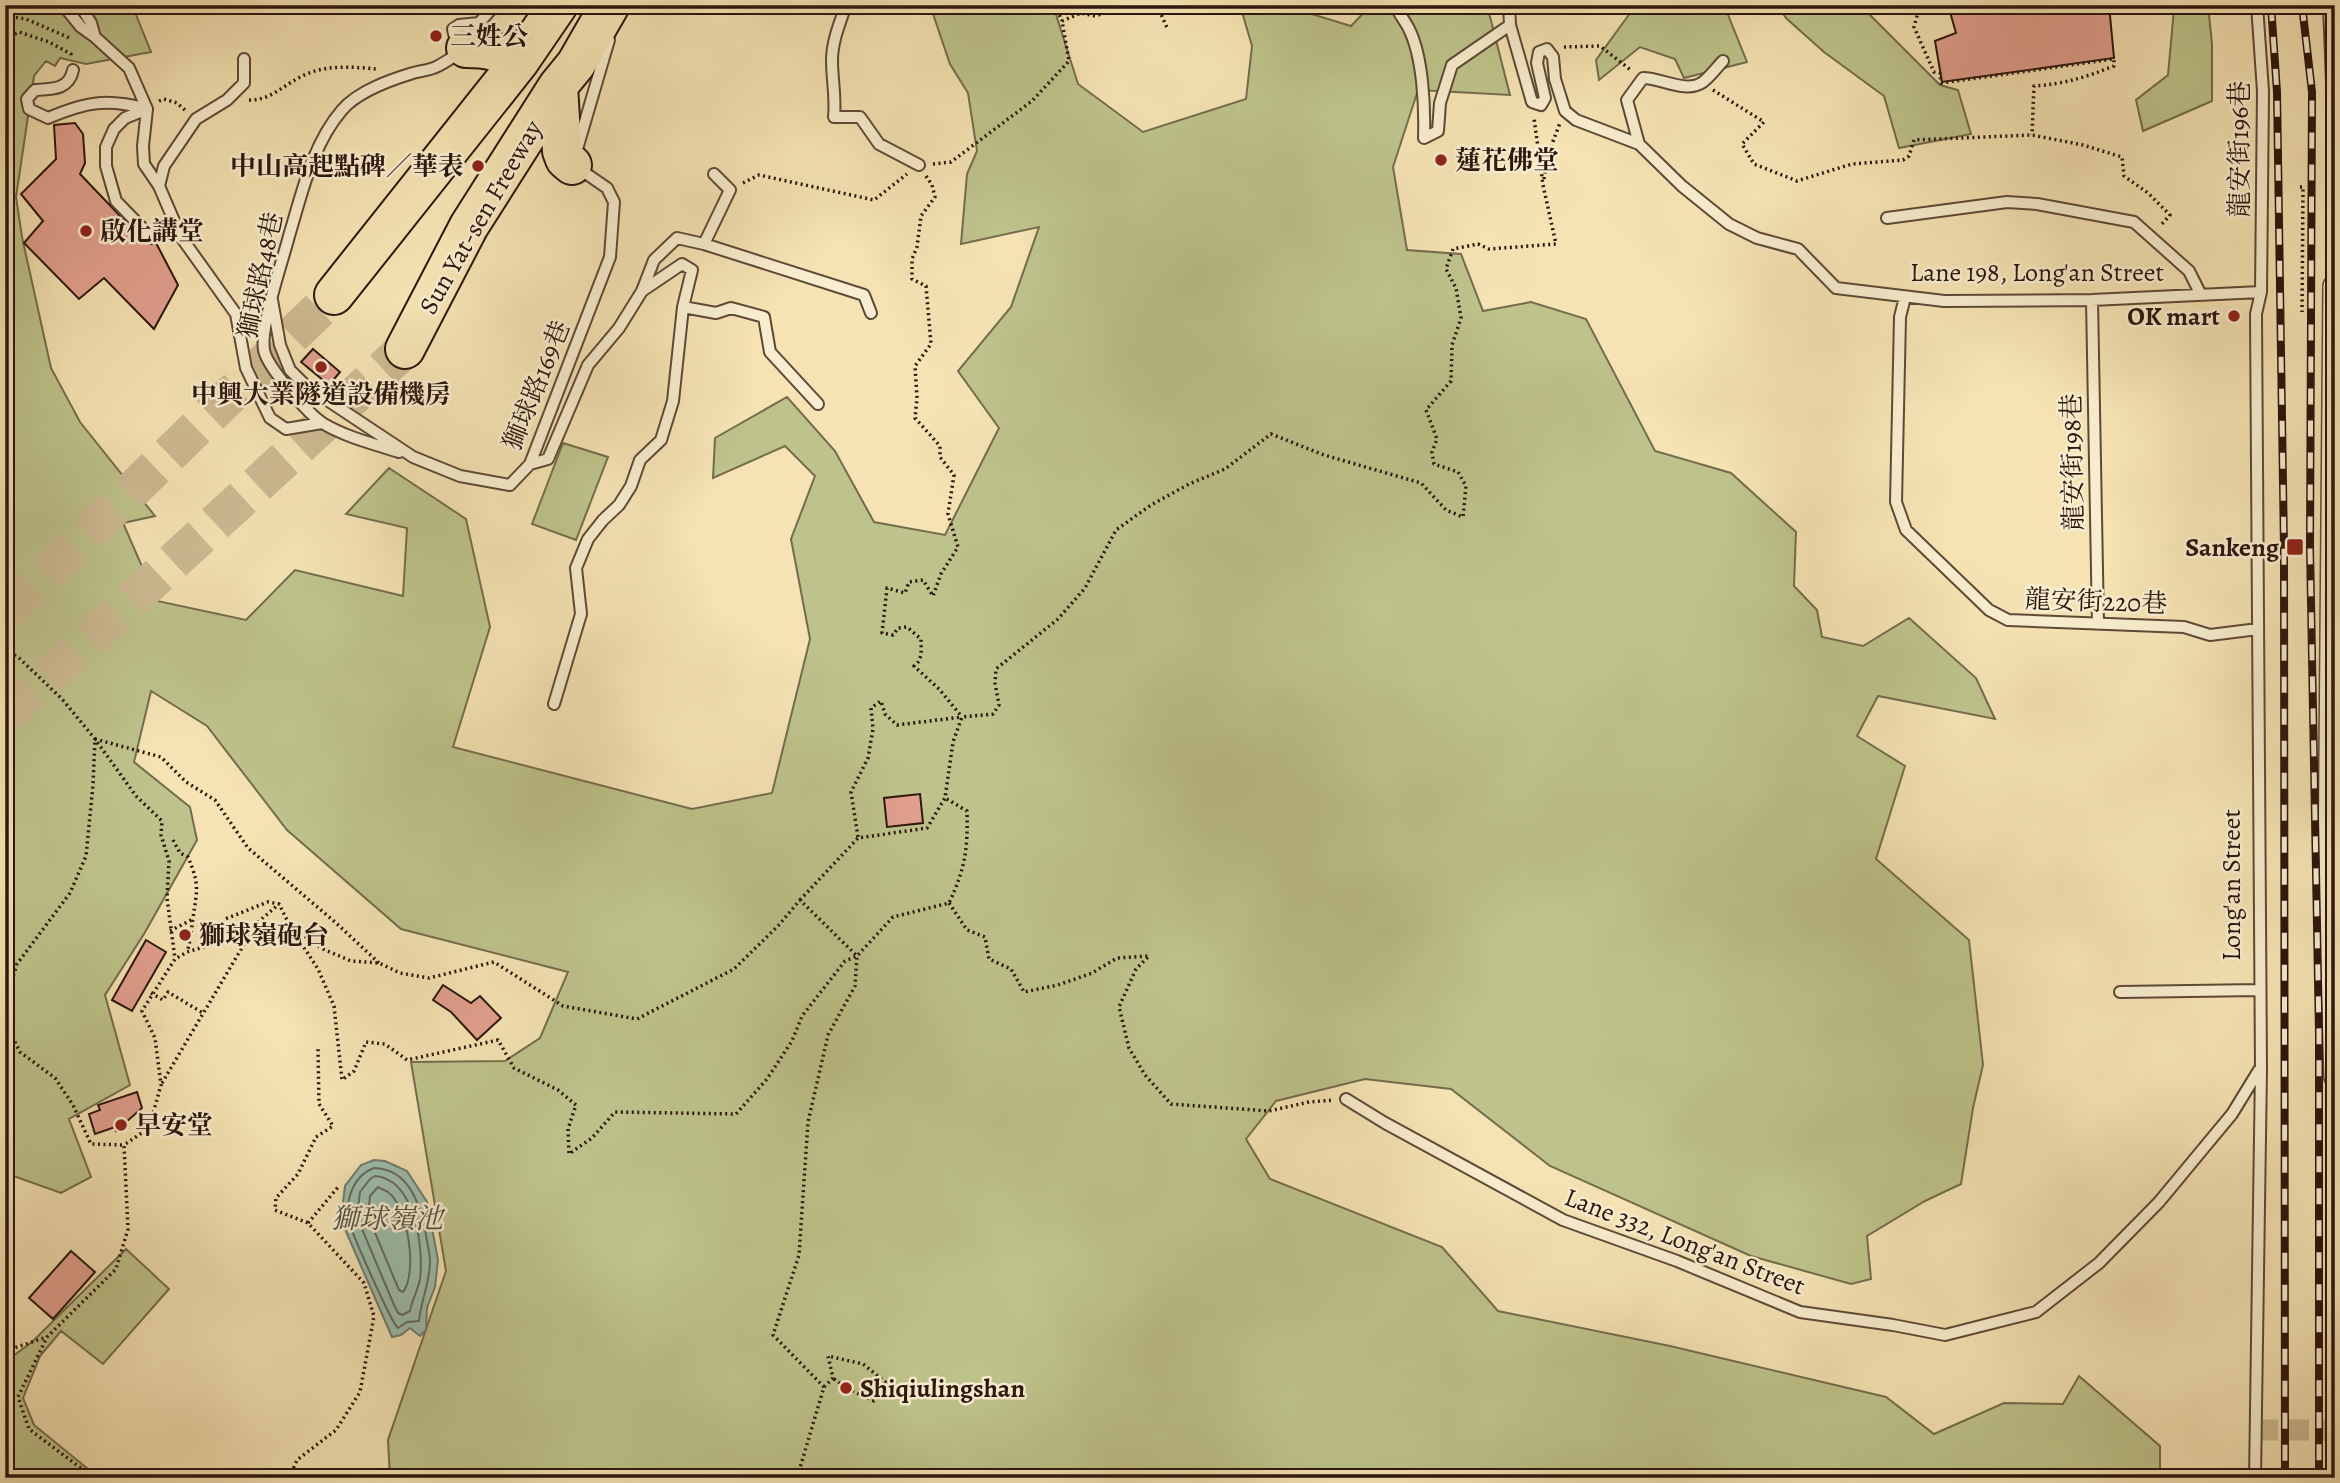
<svg xmlns="http://www.w3.org/2000/svg" width="2340" height="1483" viewBox="0 0 2340 1483" font-family="Alegreya,'Noto Serif TC',serif">
<style>
.green{fill:#bec38b;stroke:#746c4c;stroke-width:2}
.water{fill:#9cbeae;stroke:#6f7b6e;stroke-width:2}
.lines{fill:none;stroke-linecap:round;stroke-linejoin:round}
.shore{stroke:#646a5e;stroke-width:2}
.building{fill:#e2a08e;stroke:#2b160e;stroke-width:2}
.street-tunnel{stroke:#cdba92;stroke-width:21;stroke-dasharray:21 10;stroke-linecap:butt}
.highway-tunnel{stroke:#cdba92;stroke-width:38;stroke-dasharray:38 19;stroke-linecap:butt}
.lane-casing{stroke:#5e4937;stroke-width:14}
.street-casing{stroke:#5e4937;stroke-width:24}
.highway-casing{stroke:#2b160e;stroke-width:42}
.path{stroke:#2b160e;stroke-width:3.5;stroke-dasharray:2 3.5;stroke-linecap:butt}
.lane{stroke:#f8edce;stroke-width:10}
.street{stroke:#f8edce;stroke-width:21}
.highway{stroke:#f5e3b3;stroke-width:38}
.rail-casing{stroke:#2b160e;stroke-width:8}
.rail{stroke:#f8edce;stroke-width:5;stroke-dasharray:16;stroke-linecap:butt}
.poi-dot{fill:#8f2418;stroke:#f8edce;stroke-width:2.5}
.labels{text-anchor:middle;stroke-width:5;stroke-linejoin:round;paint-order:stroke}
.poi-label{font-size:26px;font-weight:bold;fill:#2b160e;stroke:#f8edce;text-anchor:start}
.street-label{font-size:26px;fill:#2b160e;stroke:#f8edce}
.water-label{font-size:28px;font-style:italic;fill:#535146;stroke:#f8edce}
</style>
<rect width="100%" height="100%" fill="#f5e3b3"/>
<filter id="stains"><feTurbulence type="fractalNoise" baseFrequency=".00286" numOctaves="4"/><feColorMatrix values="0 0 0 0 .2 0 0 0 0 .09 0 0 0 0 .02 0 0 0 .5 -.17"/></filter>
<radialGradient id="worn" r=".72"><stop offset=".6" stop-color="#630" stop-opacity="0"/><stop offset="1" stop-color="#630" stop-opacity=".3"/></radialGradient>
<!-- green -->
<path class="green" d="M5,5H132L151,52L86,64L60,58L55,66L46,61L34,76L16,197L22,237L51,368L80,422L155,516L123,523L157,601L246,620L295,570L403,596L407,528L346,514L389,468L466,519L490,627L453,747L692,809L772,793L810,639L791,539L815,476L785,446L713,478L715,438L787,397L835,451L874,522L945,535L999,428L958,371L1011,307L1039,227L961,244L967,174L977,151L968,93L950,64L930,5H1053L1078,84L1143,132L1246,99L1252,46L1240,5H1310L1305,12L1351,26L1371,5H1487L1510,95L1418,90L1393,167L1407,250L1461,254L1483,311L1531,302L1586,319L1655,451L1731,473L1796,532L1794,586L1817,610L1822,637L1863,646L1909,618L1976,678L1995,719L1878,696L1857,736L1905,766L1876,859L1969,940L1983,1065L1973,1108L1961,1184L1925,1201L1867,1236L1871,1279L1851,1284L1751,1256L1550,1166L1451,1089L1365,1079L1276,1101L1246,1139L1270,1179L1442,1247L1498,1311L1670,1346L1886,1397L1934,1434L2004,1403L2063,1404L2079,1376L2160,1446V1478H390L388,1440L446,1271L411,1062L505,1061L540,1038L568,972L401,929L287,830L207,726L151,691L134,762L190,807L197,840L144,934L105,995L130,1085L69,1119L91,1177L61,1193L5,1173Z
M1636,5H1724L1747,62L1684,78L1675,59L1640,47L1599,80L1596,60Z
M1776,5H1860L1940,85L1958,90L1971,134L1899,148L1884,96L1824,52L1787,19Z
M2170,5H2208L2212,44V101L2143,131L2136,100L2168,75L2174,9Z
M563,443L608,457L576,540L532,524Z
M126,1249L169,1289L103,1364L61,1331L40,1356L23,1398L34,1425L99,1478H5V1362L32,1342Z"/>
<!-- water -->
<path class="water" d="M374,1160L385,1161L407,1171L427,1202L438,1260L435,1287L427,1308L426,1330L420,1336L410,1328L401,1335L392,1337L341,1220L345,1186L361,1165Z"/>
<g class="lines">
<!-- shore -->
<path class="shore" d="M374,1168C410,1169 420,1205 426,1235C427,1243 430,1253 430,1262C430,1282 421,1300 419,1321L407,1322L398,1328C391,1322 350,1230 348,1218C346,1198 354,1175 374,1168Z
M375,1176C415,1179 424,1248 420,1279C418,1290 412,1300 410,1311L402,1315L398,1313L394,1305L357,1217L360,1192L370,1179Z
M378,1187C379,1188 387,1191 388,1192C408,1207 418,1273 403,1292L399,1290L368,1216L370,1196Z"/>
</g>
<!-- building -->
<path class="building" d="M1972,5H2109L2114,58L1942,82L1935,41L1956,33L1950,12Z
M75,123L83,134L85,163L80,174L143,240L152,244L155,241L178,285L154,329L104,278L79,299L24,243L43,221L21,194L56,159L54,125Z
M313,349L340,372L329,385L301,362Z
M920,794L923,823L887,827L884,798Z
M146,940L166,952L132,1011L112,1000Z
M443,985L471,1003L480,996L501,1018L477,1040L451,1012L433,1000Z
M137,1092L142,1108L116,1131L115,1127L95,1134L89,1114L100,1110L98,1105Z
M71,1251L95,1272L53,1319L29,1298Z"/>
<g class="lines">
<!-- street-tunnel -->
<path class="street-tunnel" d="M2257,1430H2335"/>
<!-- highway-tunnel -->
<path class="highway-tunnel" d="M5,613L334,295
M5,716L405,349"/>
<defs>
<path id="lane" d="M63,5L81,27L95,37L129,68L147,109L143,146L144,164L159,186L181,237L236,314L246,368L270,418L286,429L322,423
M80,5L91,23L95,37
M846,5C840,23 832,41 832,60C832,81 836,95 834,117H860L879,144L919,165
M1395,5C1399,14 1405,21 1409,29C1423,57 1425,107 1424,138L1438,131L1440,103L1452,65L1510,25
M1509,5L1510,25L1532,102L1541,105L1545,98L1537,63L1539,52L1547,49L1553,57L1555,79L1565,111L1576,120L1639,144L1682,186L1729,224L1757,238L1798,249L1836,288L1944,301L2092,300L2261,292
M2329,5L2335,160
M468,36L454,34L453,29L459,25L479,23L495,5
M73,70C69,90 52,89 35,90L27,99L29,109L48,118C86,102 106,98 147,109
M147,109L125,118L114,129L106,147V166L116,201L149,235
M1639,144L1627,100L1643,78C1662,78 1686,94 1703,82C1711,76 1717,67 1723,61
M577,149L609,40
M159,186L164,166L196,119L227,100L244,83V59
M1887,218L2007,202L2037,204L2134,222L2189,271L2200,293
M2335,234V286
M704,244L864,295L871,313
M1905,297L1900,317L1896,502L1906,530L1989,610L2008,620L2184,627L2210,635L2258,629
M272,300L280,345L290,370L306,386L413,457L460,476L510,485L530,464L610,257L614,202L607,188L578,168
M2092,300L2098,624
M683,307L716,313L731,308L764,317L770,352L818,404
M399,452C374,444 346,437 324,424C309,415 267,367 264,350C260,326 282,263 289,236C302,193 312,145 342,110C358,91 390,80 413,73C421,71 431,70 438,66C446,62 454,56 461,52
M530,464L548,459L588,365L619,328L642,291L654,260L677,238L704,244L730,190L714,174
M554,704L581,614L576,568L588,539L603,520L619,505L631,486L640,460L661,440L673,401L683,307L692,270L682,264L642,291
M2120,992L2259,990
M1346,1099L1385,1123L1563,1220L1677,1261L1800,1312L1893,1325L1945,1335L2036,1312L2099,1263L2159,1202L2232,1114L2259,1070
M2255,1478L2261,1069L2256,314L2261,292L2263,91L2257,5"/>
<path id="street" d="M2334,286L2329,878L2335,1077"/>
<path id="highway" d="M466,48C488,48 500,51 519,62
M558,86L562,151L565,159L572,165
M334,295L519,62L558,5
M405,349L469,226L558,86L576,64L610,5"/>
</defs>
<!-- lane casing -->
<use href="#lane" class="lane-casing"/>
<!-- street casing -->
<use href="#street" class="street-casing"/>
<!-- highway casing -->
<use href="#highway" class="highway-casing"/>
<!-- path -->
<path class="path" d="M1055,5L1062,21
M1157,5L1168,30
M1920,5L1914,27L1934,72L1940,73L1941,83L2114,59V66C2087,77 2064,84 2034,86L2032,135
M5,16L26,19L72,39
M5,39L19,32L49,42L71,54V57
M1564,47L1600,46L1632,71
M1713,90L1764,122L1742,144L1754,164L1797,181L1852,164L1903,160L1909,156L1914,140L2032,135L2083,145L2122,157L2124,176L2148,193L2170,215L2161,225
M249,100C272,101 287,81 309,73C329,65 355,67 376,69
M159,101L164,99L177,103L186,111
M933,164L951,162L1032,101L1069,61L1062,21L1081,13L1095,16L1132,5
M926,176L932,185L935,197L921,216L917,247L912,259V279L926,286L931,344L915,366L917,398L915,418L940,446V457L954,475L948,514L958,547L941,574L933,596L923,580L909,582L905,593L887,588L882,633L893,635L898,628L907,627L921,639C921,649 923,660 914,666L939,689L962,717
M1544,179L1547,157L1560,123
M743,183L759,175L874,200L907,174
M2300,187H2303L2302,312
M5,649L19,658L62,699L95,739L136,796L162,821L161,835L169,861L167,898L175,959
M858,837L851,792L868,758L873,729L871,708L881,701L885,714L897,725L962,717
M173,840L180,853L188,857C200,886 197,889 193,918C191,930 191,940 187,952
M800,900L858,838L927,828L945,798L953,742L962,717L993,714L999,705L995,683L996,669L1058,619L1085,588L1116,530L1151,505L1189,484L1225,469L1271,434L1324,455L1421,483L1446,510L1463,517L1466,486L1458,472L1434,464L1432,452L1437,439L1426,410L1451,381L1452,345L1461,318L1456,288L1446,269L1453,249L1478,244L1489,249L1556,244L1543,185L1534,118
M949,903L967,930L985,937L989,959L1011,969L1024,992L1058,985L1092,973L1117,958L1149,956L1136,969L1119,1007L1129,1048L1145,1075L1171,1104L1269,1111L1309,1102L1334,1100
M292,929L318,969L334,1006L342,1080L354,1071L366,1042L385,1044L407,1060L498,1040L514,1068L558,1090L576,1105L568,1129L569,1154L592,1138L615,1112L736,1114L767,1079L792,1041L802,1016L845,961L857,956L893,917L949,903C965,869 968,849 967,811L945,798
M170,931L193,919
M151,993L163,1000L168,992L203,1013
M5,1002L17,964L70,893L86,856L93,785L95,739L161,757L186,782L215,800L248,848L335,922L379,963
M5,1022L20,1052L55,1078L73,1105L91,1144L124,1145
M162,1083L256,924L279,904
M308,1223L339,1186
M5,1351L47,1337
M824,1387L833,1378L828,1356L863,1364L889,1385L874,1401L846,1388L833,1378
M94,1478L29,1429L18,1397L47,1337L116,1269L128,1229L124,1145L149,1128L161,1085L155,1038L142,1011L175,959L187,952L210,945L225,919L268,902L279,904L290,926L323,949L351,961L379,963L400,973L429,978L494,962L563,1006L637,1019L734,969L778,926L800,900L857,956L855,986L828,1035L808,1122L799,1255L773,1335L824,1387L797,1478
M289,1478L297,1460L336,1430L360,1392L374,1316L364,1283L308,1223L275,1210L276,1198L298,1174L316,1137L333,1126L319,1104L318,1049"/>
<!-- lane -->
<use href="#lane" class="lane"/>
<!-- street -->
<use href="#street" class="street"/>
<!-- highway -->
<use href="#highway" class="highway"/>
<defs>
<path id="rail" d="M2271,5L2277,92L2284,548L2285,1478
M2302,5L2312,92L2310,548L2319,1033V1478"/>
</defs>
<!-- rail casing -->
<use href="#rail" class="rail-casing"/>
<!-- rail -->
<use href="#rail" class="rail"/>
</g>
<!-- markers -->
<g class="poi-dot">
<circle cx="436" cy="36" r="7"/>
<circle cx="1441" cy="160" r="7"/>
<circle cx="478" cy="166" r="7"/>
<circle cx="86" cy="231" r="7"/>
<circle cx="2234" cy="316" r="7"/>
<circle cx="321" cy="367" r="7"/>
<rect x="2286" y="538" width="18" height="18" rx="3.5"/>
<circle cx="185" cy="935" r="7"/>
<circle cx="121" cy="1125" r="7"/>
<circle cx="846" cy="1388" r="7"/>
</g>
<g class="labels">
<!-- poi labels -->
<g class="poi-label">
<text x="450" y="45">三姓公</text>
<text x="1455" y="169">蓮花佛堂</text>
<text x="464" y="175" text-anchor="end">中山高起點碑／華表</text>
<text x="100" y="240">啟化講堂</text>
<text x="2220" y="325" text-anchor="end">OK mart</text>
<text x="321" y="403" text-anchor="middle">中興大業隧道設備機房</text>
<text x="2279" y="556" text-anchor="end">Sankeng</text>
<text x="199" y="944">獅球嶺砲台</text>
<text x="135" y="1134">早安堂</text>
<text x="860" y="1397">Shiqiulingshan</text>
</g>
<!-- street labels -->
<g class="street-label">
<text transform="translate(2239 149) rotate(-90)" y="9">龍安街196巷</text>
<text transform="translate(480 217) rotate(-60)" y="9">Sun Yat-sen Freeway</text>
<text x="2037" y="281">Lane 198, Long'an Street</text>
<text transform="translate(260 275) rotate(-78)" y="9">獅球路48巷</text>
<text transform="translate(536 385) rotate(-68)" y="9">獅球路169巷</text>
<text transform="translate(2072 462) rotate(-91)" y="9">龍安街198巷</text>
<text transform="translate(2096 601) rotate(2)" y="9">龍安街220巷</text>
<text transform="translate(2231 885) rotate(-90)" y="9">Long'an Street</text>
<text transform="translate(1685 1241) rotate(21)" y="9">Lane 332, Long'an Street</text>
</g>
<!-- water labels -->
<g class="water-label">
<text x="387" y="1228">獅球嶺池</text>
</g>
</g>
<!-- margin -->
<rect width="2340" height="1483" fill="none" stroke="#f5e3b3" stroke-width="28"/>
<rect x="7" y="7" width="2326" height="1469" fill="none" stroke="#2b160e" stroke-width="3.5"/>
<rect x="14" y="14" width="2312" height="1455" fill="none" stroke="#2b160e" stroke-width="2"/>
<rect width="100%" height="100%" filter="url(#stains)"/>
<rect width="100%" height="100%" fill="url(#worn)"/>
</svg>
